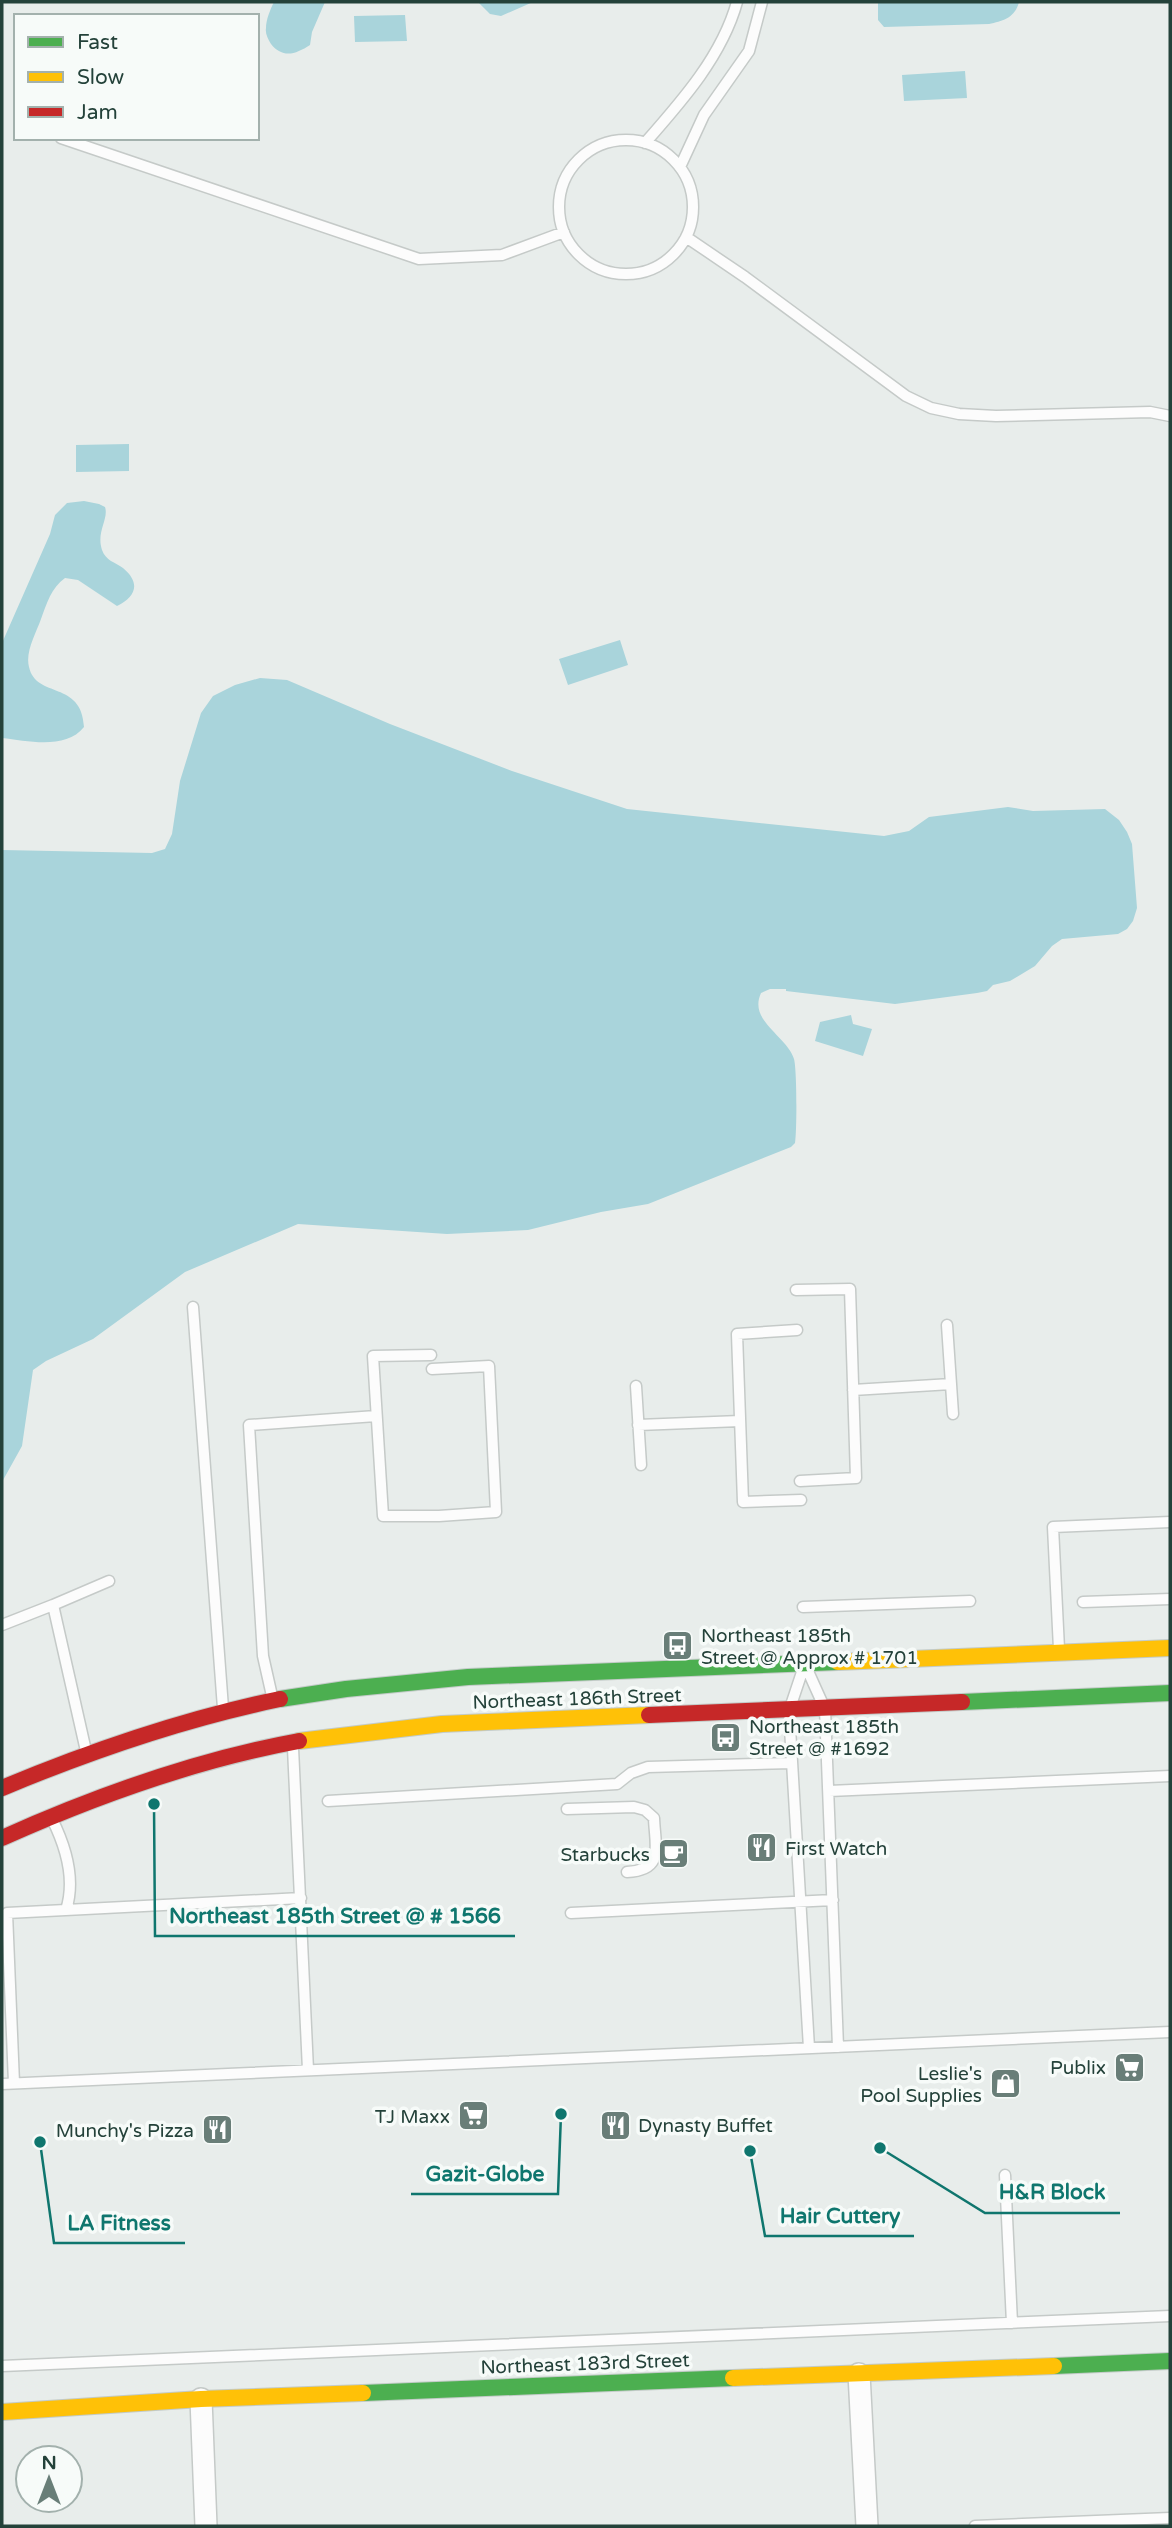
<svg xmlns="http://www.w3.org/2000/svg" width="1172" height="2528" viewBox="0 0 1172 2528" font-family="'Varela Round',sans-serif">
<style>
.water{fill:#a9d4db}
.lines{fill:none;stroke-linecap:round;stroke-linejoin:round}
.lane-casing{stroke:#c5cac8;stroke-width:13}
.street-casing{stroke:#c5cac8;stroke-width:24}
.fast-casing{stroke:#c3cbc8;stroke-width:18}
.slow-casing{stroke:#c3cbc8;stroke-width:18}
.jam-casing{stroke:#c3cbc8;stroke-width:18}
.lane{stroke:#fcfcfc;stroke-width:10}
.street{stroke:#fcfcfc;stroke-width:21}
.fast{stroke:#4caf50;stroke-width:16}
.slow{stroke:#ffc107;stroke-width:16}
.jam{stroke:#c62828;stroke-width:16}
.labels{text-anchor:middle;stroke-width:7;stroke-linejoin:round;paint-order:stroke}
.poi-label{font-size:19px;fill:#24423a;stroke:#f7fbf9;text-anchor:end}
.street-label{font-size:19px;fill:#24423a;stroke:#f7fbf9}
.leader{fill:none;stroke:#0f766e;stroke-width:2.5}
.callout-dot{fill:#0f766e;stroke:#f7fbf9;stroke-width:2.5}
.callout-label{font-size:21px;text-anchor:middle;font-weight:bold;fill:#0f766e;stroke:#f7fbf9;stroke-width:7;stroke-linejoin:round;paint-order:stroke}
</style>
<rect width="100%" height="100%" fill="#e8edeb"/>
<!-- water -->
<path class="water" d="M274,2H325L312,32L310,45C296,54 283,59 271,44C268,39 265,34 266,28C266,20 270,10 274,2Z
M478,2H533L501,16L490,14Z
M878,2H1019C1015,18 1003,21 989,24L884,27L878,20Z
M405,15L407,41L355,42L354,16Z
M965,71L967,98L904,101L902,75Z
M129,444V471L76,472V445Z
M84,501L99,504L105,507C109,519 96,532 102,550C106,561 115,562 123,568C141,583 136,597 117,606L78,580L65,578C51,588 47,603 41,619C36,633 25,652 29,667C36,699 82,680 84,727C66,750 28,741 2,738V643L50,534L55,515L67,503Z
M620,640L628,665L568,685L559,659Z
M260,678L287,680L390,724L512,771L627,809L884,836L909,831L929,817L1008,807L1033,811L1105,809L1119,820L1127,832L1132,844L1137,908L1133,921L1127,929L1118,934L1062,939L1052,946L1035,966L1010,981L993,985L987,991L977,993L895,1004L786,991V989H770L761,993C748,1021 787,1036 794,1059C797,1070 797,1130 795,1143L791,1147L648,1204L601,1212L528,1230L447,1234L298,1224L185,1272L93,1339L46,1361L33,1370L22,1446L2,1482V850L152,853L165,849L172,834L180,781L201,713L213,696L235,685Z
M851,1015L853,1024L872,1029L863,1056L815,1041L820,1022Z"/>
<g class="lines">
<defs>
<path id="lane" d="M61,138L419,259L502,255L564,232
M559 207a67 67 0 1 1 134 0a67 67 0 1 1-134 0Z
M645,143C682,101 722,56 737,2
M680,167L704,115L749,51L762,2
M686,237L745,277L906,396L931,408L959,414L996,416L1150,412L1170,416
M796,1290L850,1289L856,1478L800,1481
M193,1307L223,1708
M947,1325L953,1414
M797,1330L737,1334L743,1502L801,1500
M431,1355L373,1356L383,1516H439L496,1512L489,1366L432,1369
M636,1386L641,1465
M853,1390L951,1384
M638,1425L740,1421
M1083,1602L1170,1599
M53,1605L109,1581
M803,1607L970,1601
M2,1625L53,1605L86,1751
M1059,1649L1053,1527L1170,1522
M803,1669L789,1711L809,2048
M807,1669L825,1709L838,2047
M272,1696L263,1656L249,1425L376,1416
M293,1748L308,2070
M829,1791L1170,1776
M328,1801L617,1784L631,1773L648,1767L792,1763
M567,1809L634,1807L645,1810L654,1818C655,1847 665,1870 627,1872
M52,1819C66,1847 76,1879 66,1910
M571,1913L833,1900
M14,2083L7,1913L301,1898
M2,2084L1170,2032
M1005,2175L1012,2323
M2,2366L1170,2316
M975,2526L1170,2518"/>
<path id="street" d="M859,2374L867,2526
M201,2399L206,2526"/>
<path id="fast" d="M280,1699L346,1689L468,1677L838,1662
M962,1702L1170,1693
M1054,2366L1170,2361
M363,2393L733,2378"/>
<path id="slow" d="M838,1662L1170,1648
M299,1741L442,1724L649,1715
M733,2378L1054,2366
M2,2412L201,2399L363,2393"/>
<path id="jam" d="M649,1715L962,1702
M2,1788C93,1750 183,1719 280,1699
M2,1838C98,1795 195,1760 299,1741"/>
</defs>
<!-- lane casing -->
<use href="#lane" class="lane-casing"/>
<!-- street casing -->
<use href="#street" class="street-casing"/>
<!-- fast casing -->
<use href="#fast" class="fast-casing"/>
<!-- slow casing -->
<use href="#slow" class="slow-casing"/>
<!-- jam casing -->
<use href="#jam" class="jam-casing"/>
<!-- lane -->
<use href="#lane" class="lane"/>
<!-- street -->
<use href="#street" class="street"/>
<!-- fast -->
<use href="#fast" class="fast"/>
<!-- slow -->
<use href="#slow" class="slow"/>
<!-- jam -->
<use href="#jam" class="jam"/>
</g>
<!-- icons -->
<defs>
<symbol id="bus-square" viewBox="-11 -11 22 22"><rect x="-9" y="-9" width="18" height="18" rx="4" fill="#697e78" stroke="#f7fbf9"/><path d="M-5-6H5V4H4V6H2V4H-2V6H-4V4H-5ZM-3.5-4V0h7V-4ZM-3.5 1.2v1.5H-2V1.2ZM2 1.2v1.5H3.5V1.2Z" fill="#fff"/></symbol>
<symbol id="restaurant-square" viewBox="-11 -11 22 22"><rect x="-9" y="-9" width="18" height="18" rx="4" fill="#697e78" stroke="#f7fbf9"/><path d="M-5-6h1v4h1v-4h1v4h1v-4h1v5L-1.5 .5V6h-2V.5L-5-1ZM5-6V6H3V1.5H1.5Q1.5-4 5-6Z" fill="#fff"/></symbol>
<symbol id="cafe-square" viewBox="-11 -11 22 22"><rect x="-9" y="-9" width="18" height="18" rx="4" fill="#697e78" stroke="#f7fbf9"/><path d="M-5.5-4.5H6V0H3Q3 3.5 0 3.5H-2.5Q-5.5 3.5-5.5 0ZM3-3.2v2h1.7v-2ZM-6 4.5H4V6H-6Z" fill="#fff"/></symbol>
<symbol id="supermarket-square" viewBox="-11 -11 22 22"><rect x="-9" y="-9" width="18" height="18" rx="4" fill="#697e78" stroke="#f7fbf9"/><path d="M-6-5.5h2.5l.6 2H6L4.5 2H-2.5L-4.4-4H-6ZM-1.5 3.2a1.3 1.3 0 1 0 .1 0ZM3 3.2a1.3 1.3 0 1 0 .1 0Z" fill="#fff"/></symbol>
<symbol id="shop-square" viewBox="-11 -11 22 22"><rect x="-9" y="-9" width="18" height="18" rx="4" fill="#697e78" stroke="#f7fbf9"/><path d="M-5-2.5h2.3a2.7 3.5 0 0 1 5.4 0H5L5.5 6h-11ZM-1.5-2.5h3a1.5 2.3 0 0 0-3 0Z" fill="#fff"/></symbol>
</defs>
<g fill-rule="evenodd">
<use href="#bus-square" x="660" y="1628" width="35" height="35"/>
<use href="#bus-square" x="708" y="1720" width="35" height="35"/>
<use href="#restaurant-square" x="744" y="1830" width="35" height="35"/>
<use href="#cafe-square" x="656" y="1836" width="35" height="35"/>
<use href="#supermarket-square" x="1112" y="2050" width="35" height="35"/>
<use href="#shop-square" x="988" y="2066" width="35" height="35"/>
<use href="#supermarket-square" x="456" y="2098" width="35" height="35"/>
<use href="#restaurant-square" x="598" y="2108" width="35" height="35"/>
<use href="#restaurant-square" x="200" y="2112" width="35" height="35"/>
</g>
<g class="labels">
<!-- poi labels -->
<g class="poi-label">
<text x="701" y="1642" text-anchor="start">Northeast 185th<tspan x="701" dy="22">Street @ Approx # 1701</tspan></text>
<text x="749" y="1733" text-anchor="start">Northeast 185th<tspan x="749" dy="22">Street @ #1692</tspan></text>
<text x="785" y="1855" text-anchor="start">First Watch</text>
<text x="650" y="1861">Starbucks</text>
<text x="1106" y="2074">Publix</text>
<text x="982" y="2080">Leslie's<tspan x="982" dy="22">Pool Supplies</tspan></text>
<text x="450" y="2123">TJ Maxx</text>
<text x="638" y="2132" text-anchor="start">Dynasty Buffet</text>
<text x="194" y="2137">Munchy's Pizza</text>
</g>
<!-- street labels -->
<g class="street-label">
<text transform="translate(577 1698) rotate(-2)" y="7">Northeast 186th Street</text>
<text transform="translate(585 2363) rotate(-2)" y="7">Northeast 183rd Street</text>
</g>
</g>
<!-- callouts -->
<path class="leader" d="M154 1804L155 1936H515M561 2114L558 2194H411M880 2148L985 2213H1120M750 2151L765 2236H914M40 2142L54 2243H185"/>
<g class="callout-dot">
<circle cx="154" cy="1804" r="7"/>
<circle cx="561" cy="2114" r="7"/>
<circle cx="880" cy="2148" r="7"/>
<circle cx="750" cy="2151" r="7"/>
<circle cx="40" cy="2142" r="7"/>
</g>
<g class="callout-label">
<text x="335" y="1923">Northeast 185th Street @ # 1566</text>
<text x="485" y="2181">Gazit-Globe</text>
<text x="1052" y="2199">H&amp;R Block</text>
<text x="840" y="2223">Hair Cuttery</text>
<text x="119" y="2230">LA Fitness</text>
</g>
<!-- border -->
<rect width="1172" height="2528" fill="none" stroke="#24423a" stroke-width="7"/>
<!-- legend -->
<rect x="14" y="14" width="245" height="126" fill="#f7fbf9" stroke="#a3b1ad" stroke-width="2"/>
<rect x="28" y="37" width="35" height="10" fill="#4caf50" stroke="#a3b1ad" stroke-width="2"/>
<text x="77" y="49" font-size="21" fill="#24423a">Fast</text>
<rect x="28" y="72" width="35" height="10" fill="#ffc107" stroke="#a3b1ad" stroke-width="2"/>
<text x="77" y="84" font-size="21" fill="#24423a">Slow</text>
<rect x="28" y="107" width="35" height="10" fill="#c62828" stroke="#a3b1ad" stroke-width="2"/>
<text x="77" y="119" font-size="21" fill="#24423a">Jam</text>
<!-- north arrow -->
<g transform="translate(49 2479)"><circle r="33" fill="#f7fbf9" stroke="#a3b1ad" stroke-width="2"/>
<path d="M0-5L12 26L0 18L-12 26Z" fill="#697e78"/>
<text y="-10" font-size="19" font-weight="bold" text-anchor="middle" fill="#24423a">N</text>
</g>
</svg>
